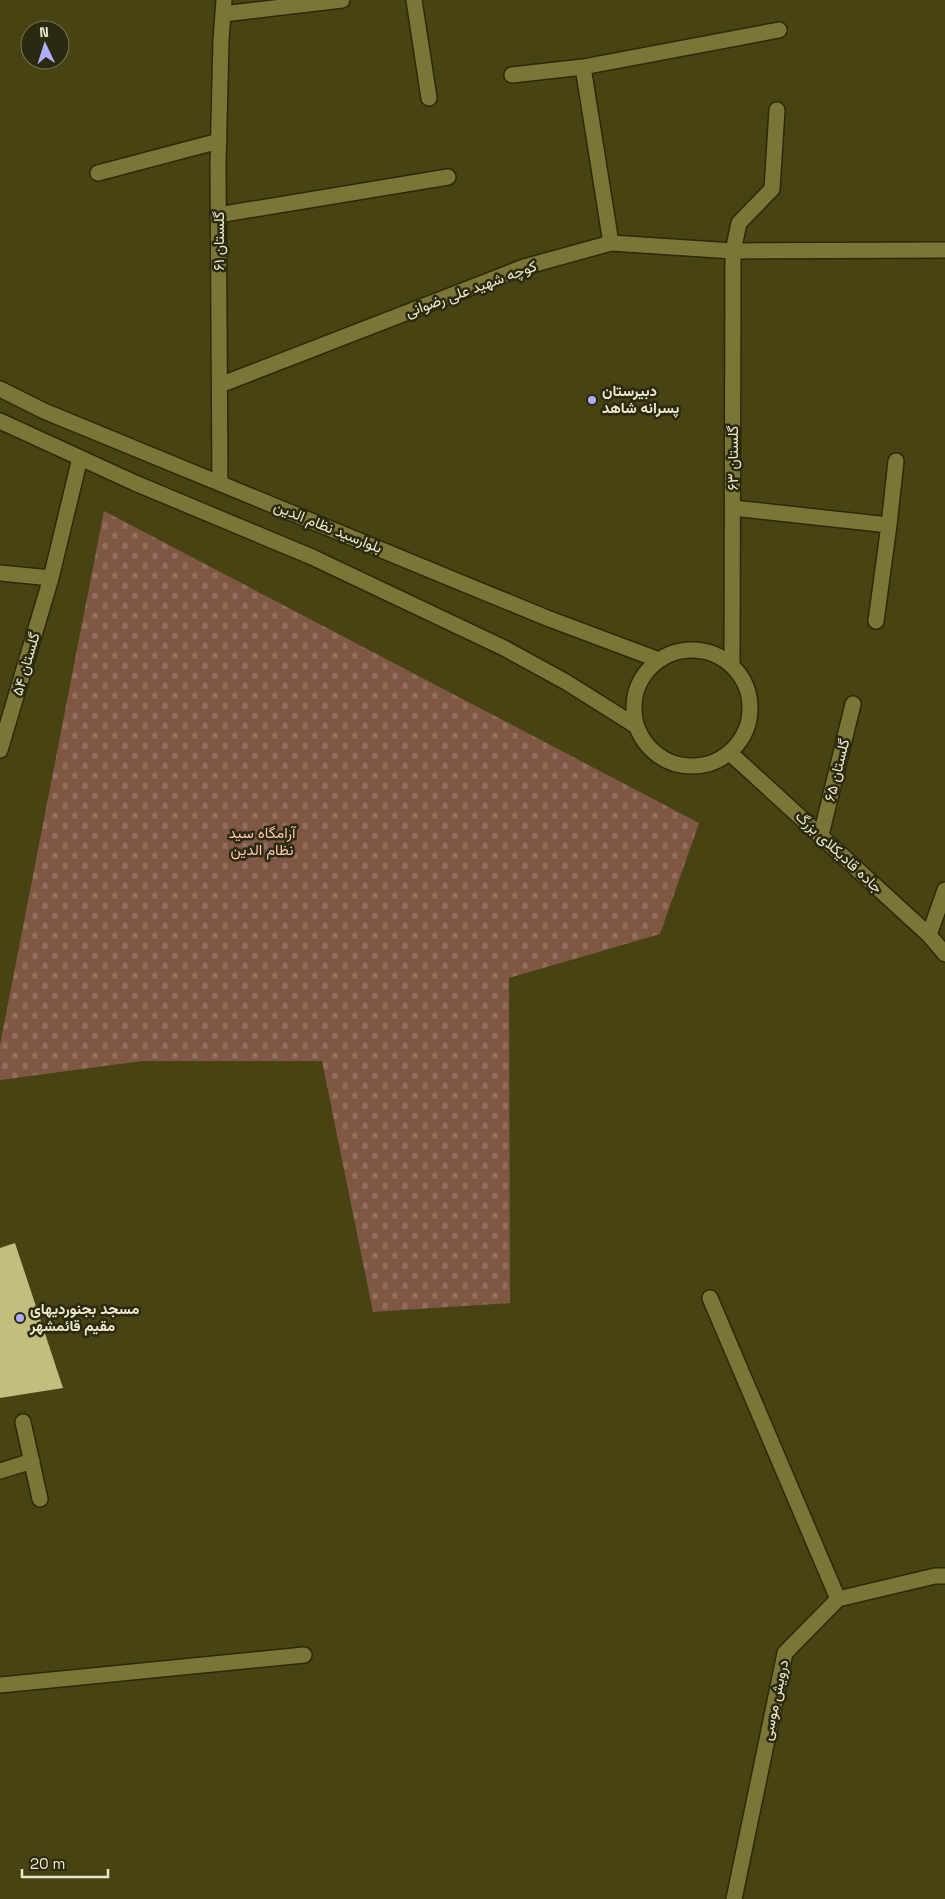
<svg xmlns="http://www.w3.org/2000/svg" width="945" height="1899" viewBox="0 0 945 1899" font-family="'Space Grotesk',Vazirmatn,sans-serif">
<style>
.cemetery{fill:url(#cemetery-stones)}
.building{fill:#c2be7e}
.lines{fill:none;stroke-linecap:round;stroke-linejoin:round}
.minor-casing{stroke:#2c2907;stroke-width:18}
.tertiary-casing{stroke:#2c2907;stroke-width:18}
.secondary-casing{stroke:#2c2907;stroke-width:18}
.minor{stroke:#7b7638;stroke-width:15}
.tertiary{stroke:#7b7638;stroke-width:15}
.secondary{stroke:#7b7638;stroke-width:15}
.poi-dot{fill:#afaefa;stroke:#2b290f;stroke-width:2}
.labels{text-anchor:middle;stroke-width:5;stroke-linejoin:round;paint-order:stroke}
.street-label{font-size:15px;fill:#ebe9c9;stroke:#2b290f}
.poi-label{font-size:15px;font-weight:bold;fill:#ebe9c9;stroke:#2b290f;text-anchor:start}
.park-label{font-size:15px;fill:#fbc7b0;stroke:#2b290f}
</style>
<defs>
<pattern id="cemetery-stones" width="16" height="16" patternUnits="userSpaceOnUse" patternTransform="scale(1.25)"><rect width="16" height="16" fill="#805745"/><path d="M2 7V4a2 2 0 0 1 4 0v3zM10 15v-3a2 2 0 0 1 4 0v3z" fill="#926f5e"/></pattern>
</defs>
<rect width="100%" height="100%" fill="#474313"/>
<!-- cemetery -->
<path class="cemetery" d="M104,511L699,823L660,934L509,978L510,1303L373,1312L322,1061H142L0,1080V1045Z"/>
<!-- building -->
<path class="building" d="M15,1243L63,1388L0,1398V1248Z"/>
<g class="lines">
<defs>
<path id="minor" d="M414,0L429,98
M223,14L342,0
M583,67L779,30
M512,75L583,67L611,243
M98,173L219,141
M218,215L448,177
M220,385L524,267L611,243L733,251L945,250
M220,483L218,164L221,40L224,0
M733,508L889,525L876,621
M889,525L896,461
M0,573L51,578L80,458
M732,665L733,251L739,223L772,189L777,110
M0,750L51,578
M821,835L853,704
M929,935L945,890
M710,1298L838,1599
M23,1422L40,1499
M0,1471L32,1461
M0,1685L304,1655
M734,1899L785,1653L838,1599L935,1576H945"/>
<path id="tertiary" d="M730,753L929,935L945,954"/>
<path id="secondary" d="M0,389L44,411L547,618L659,660
M0,421L135,483L312,557L504,648L566,682L636,726
M634 708a58 58 0 1 1 116 0a58 58 0 1 1-116 0Z"/>
</defs>
<!-- minor casing -->
<use href="#minor" class="minor-casing"/>
<!-- tertiary casing -->
<use href="#tertiary" class="tertiary-casing"/>
<!-- secondary casing -->
<use href="#secondary" class="secondary-casing"/>
<!-- minor -->
<use href="#minor" class="minor"/>
<!-- tertiary -->
<use href="#tertiary" class="tertiary"/>
<!-- secondary -->
<use href="#secondary" class="secondary"/>
</g>
<!-- markers -->
<g class="poi-dot">
<circle cx="592" cy="400" r="5"/>
<circle cx="20" cy="1318" r="5"/>
</g>
<g class="labels">
<!-- street labels -->
<g class="street-label">
<text transform="translate(219 241) rotate(-90)" y="5">گلستان ۶۱</text>
<text transform="translate(471 289) rotate(-20)" y="5">کوچه شهید علی رضوانی</text>
<text transform="translate(733 458) rotate(-90)" y="5">گلستان ۶۳</text>
<text transform="translate(328 527) rotate(22)" y="5">بلوارسید نظام الدین</text>
<text transform="translate(26 664) rotate(-74)" y="5">گلستان ۵۴</text>
<text transform="translate(837 770) rotate(-76)" y="5">گلستان ۶۵</text>
<text transform="translate(839 852) rotate(43)" y="5">جاده قادیکلای بزرگ</text>
<text transform="translate(775 1700) rotate(-78)" y="5">درویش موسی</text>
</g>
<!-- poi labels -->
<g class="poi-label">
<text x="602" y="396">دبیرستان<tspan x="602" dy="17">پسرانه شاهد</tspan></text>
<text x="30" y="1314">مسجد بجنوردیهای<tspan x="30" dy="17">مقیم قائمشهر</tspan></text>
</g>
<!-- park labels -->
<g class="park-label">
<text x="262" y="838">آرامگاه سید<tspan x="262" dy="17">نظام الدین</tspan></text>
</g>
</g>
<!-- north arrow -->
<g transform="translate(45 45) rotate(356)"><circle r="24" fill="#2b290f" stroke="#787659"/>
<path d="M0-4L9 19L0 12L-9 19Z" fill="#afaefa"/>
<text y="-8" font-size="14" font-weight="bold" text-anchor="middle" fill="#ebe9c9">N</text>
</g>
<!-- scale -->
<path d="M22 1869v8h86v-8" fill="none" stroke="#ebe9c9" stroke-width="2.5"/>
<text x="30" y="1869" font-size="15" fill="#ebe9c9" stroke="#2b290f" stroke-width="4" paint-order="stroke">20 m</text>
</svg>
